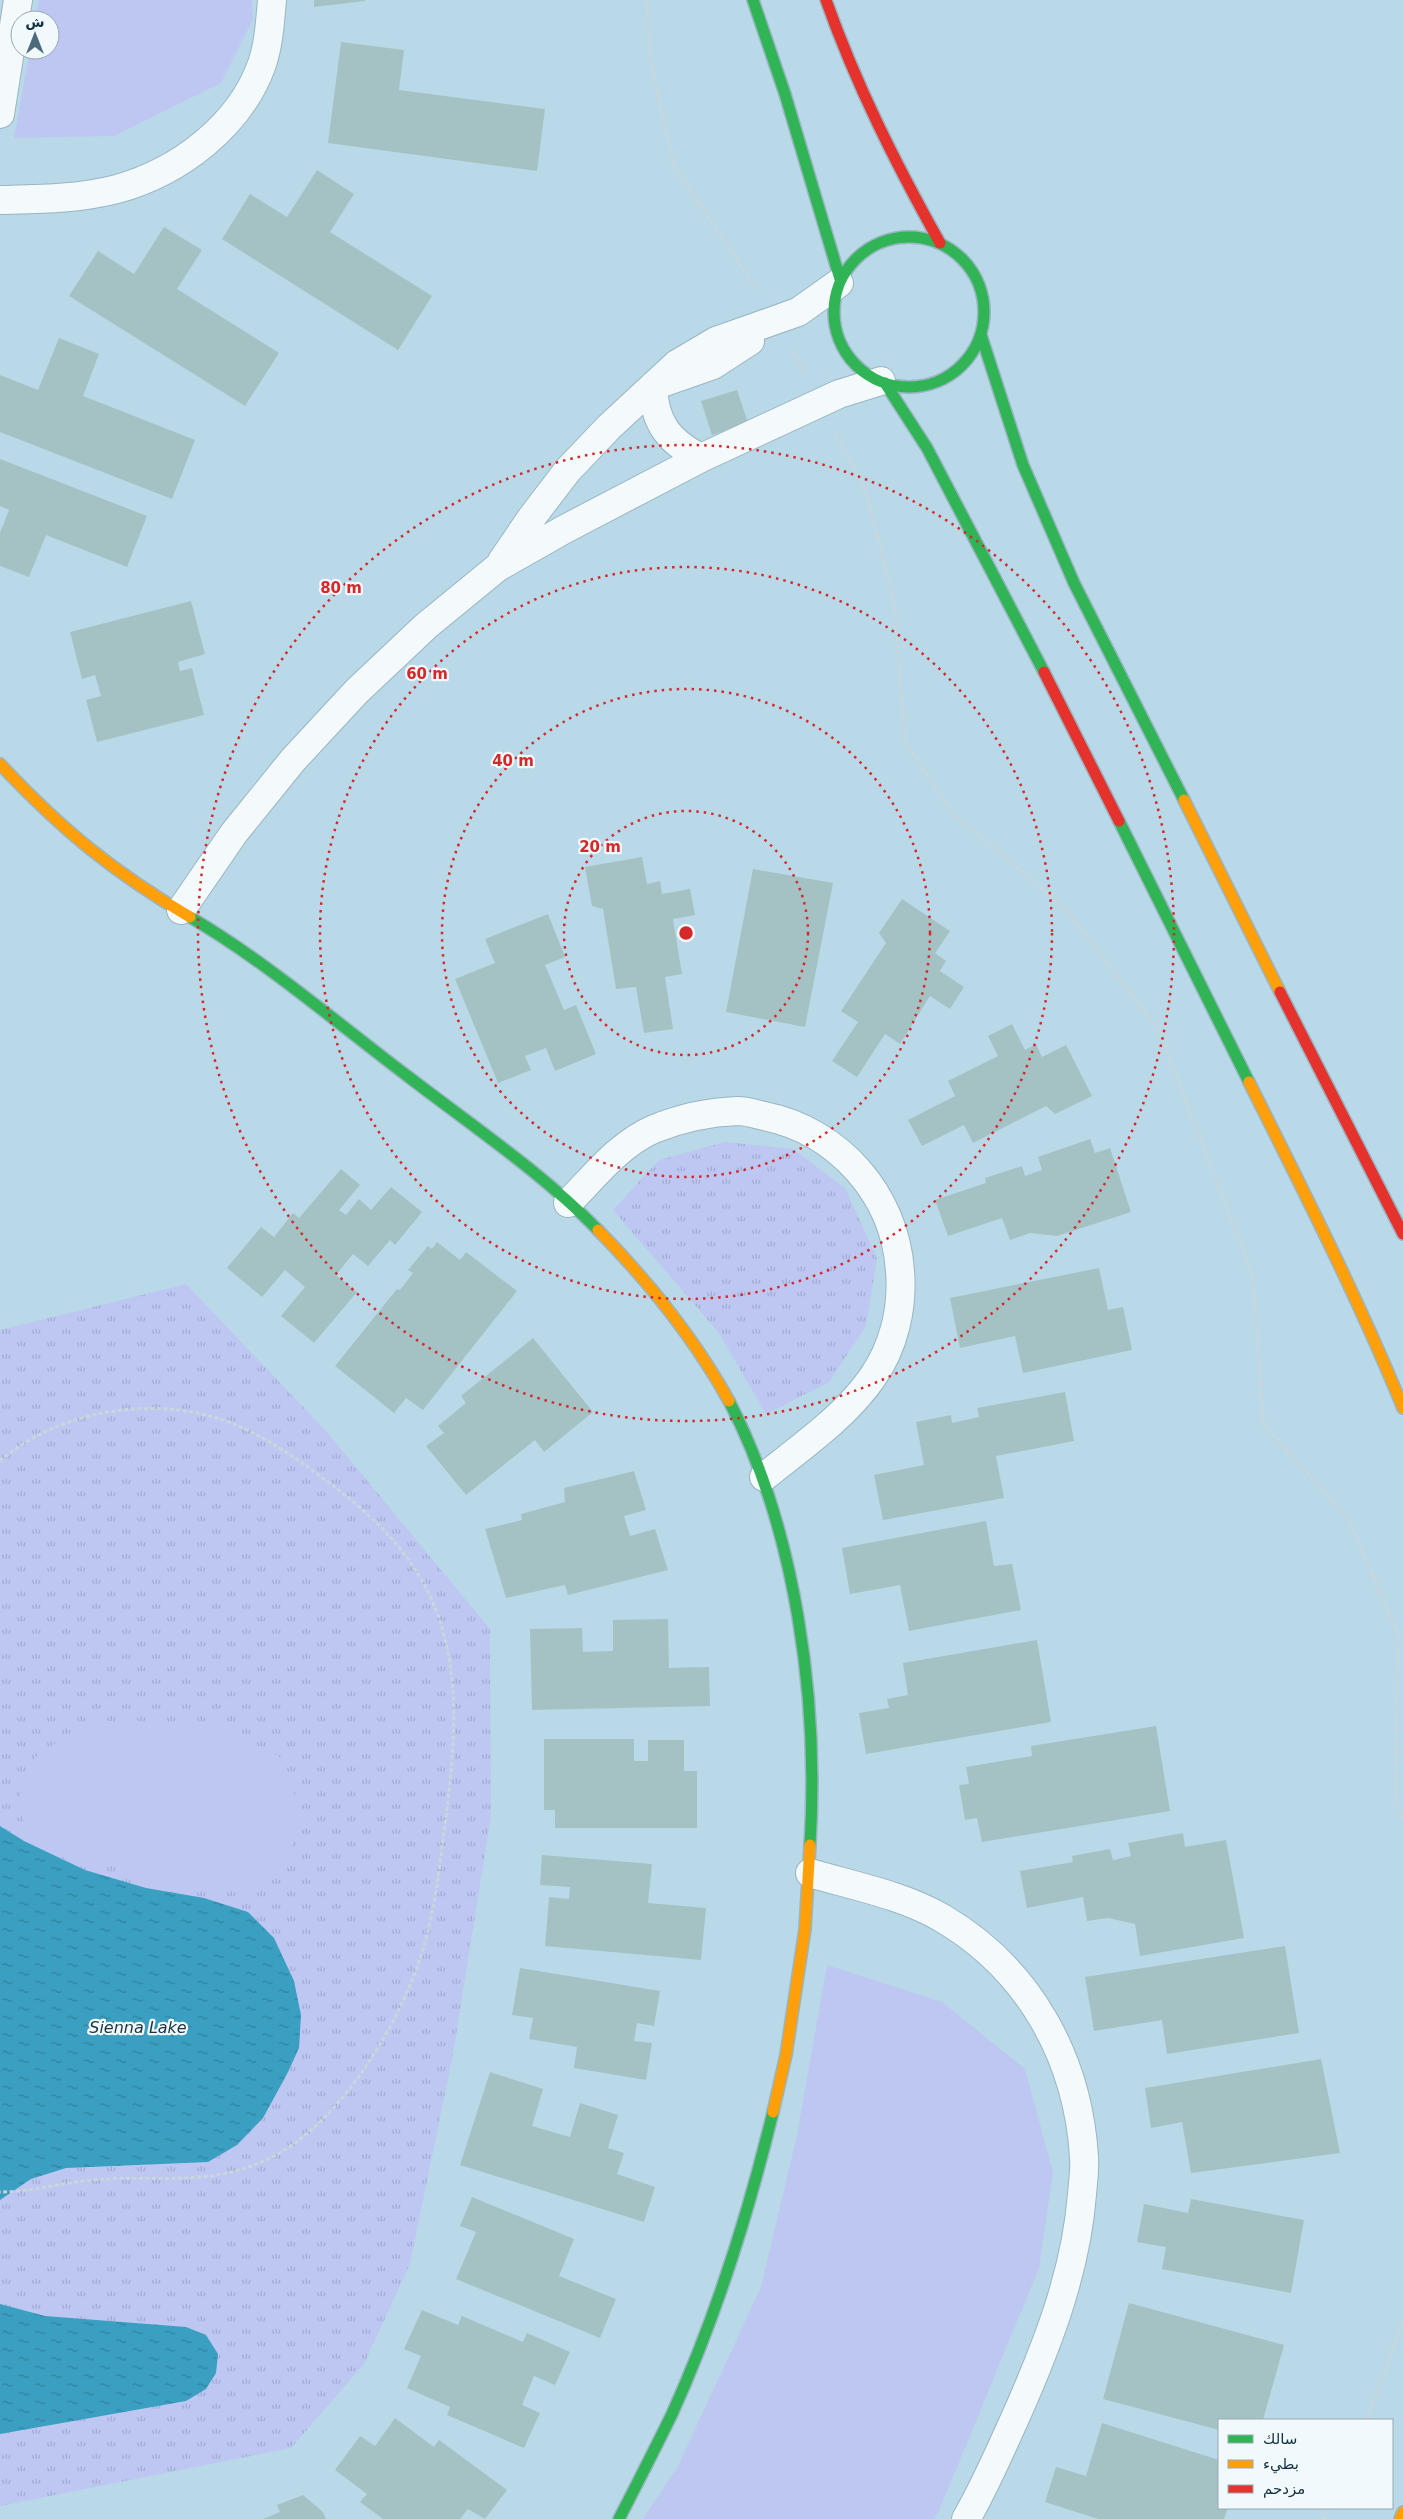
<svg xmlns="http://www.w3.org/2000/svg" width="1403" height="2519" viewBox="0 0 1403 2519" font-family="'DejaVu Sans',Cairo,sans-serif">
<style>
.grass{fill:url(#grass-tufts)}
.park{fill:#bdc7f2}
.water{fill:url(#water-ripples)}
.building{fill:#a4c2c4}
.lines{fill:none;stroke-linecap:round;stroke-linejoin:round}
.street-casing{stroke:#99b5c3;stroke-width:30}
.fast-casing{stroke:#99b5c3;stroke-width:14}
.slow-casing{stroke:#99b5c3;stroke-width:14}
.jam-casing{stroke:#99b5c3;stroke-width:14}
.path{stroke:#cbd6db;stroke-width:3;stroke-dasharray:4 2.5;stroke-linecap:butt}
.street{stroke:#f4f9fc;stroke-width:28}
.fast{stroke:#30b455;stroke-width:11}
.slow{stroke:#ff9f0a;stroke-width:11}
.jam{stroke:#e5322d;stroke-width:11}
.ring{fill:none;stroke:#d62828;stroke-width:2.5;stroke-dasharray:2.5 5}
.labels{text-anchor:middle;stroke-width:4.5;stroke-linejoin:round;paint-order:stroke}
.water-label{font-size:16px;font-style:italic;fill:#1d333e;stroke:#f1f9fc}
.centre{fill:#d62828;stroke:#f1f9fc;stroke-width:2.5}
.ring-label{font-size:15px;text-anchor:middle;font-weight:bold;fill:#d62828;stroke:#f1f9fc;stroke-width:4.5;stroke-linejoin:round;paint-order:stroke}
</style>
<defs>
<pattern id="grass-tufts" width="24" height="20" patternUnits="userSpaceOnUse" patternTransform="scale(1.25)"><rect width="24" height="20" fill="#bdc7f2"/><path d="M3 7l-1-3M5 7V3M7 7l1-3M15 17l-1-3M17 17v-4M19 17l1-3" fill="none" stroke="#a1abd1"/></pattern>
<pattern id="water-ripples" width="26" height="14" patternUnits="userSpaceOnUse" patternTransform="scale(1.25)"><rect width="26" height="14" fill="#3a9fc1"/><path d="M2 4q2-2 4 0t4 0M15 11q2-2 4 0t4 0" fill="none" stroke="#2f829e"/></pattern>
</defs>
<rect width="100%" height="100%" fill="#b9d9e9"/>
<!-- grass -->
<path class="grass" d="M725,1142L793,1149L845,1188L877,1258L866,1326L829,1382L766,1414L719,1333L613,1210L659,1160Z
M186,1284L326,1431L490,1629L491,1816L453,2054L410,2264L364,2364L291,2448L0,2506V1330Z"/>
<!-- park -->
<path class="park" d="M39,0H252L253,19L221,83L114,136L14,138L30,50H50V20H35Z
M92,1718L147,1727L218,1725L284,1759L303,1824L275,1876L218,1893L151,1887L125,1861L75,1863L35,1843L16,1805L35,1757Z
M827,1965L942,2002L1025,2069L1053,2172L1039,2268L939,2511L934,2519H643L678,2466L761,2287L797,2135Z"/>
<!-- water -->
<path class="water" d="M0,1826L24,1841L85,1870L146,1888L204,1898L248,1912L274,1938L294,1981L301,2015L299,2048L287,2074L263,2118L237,2145L208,2162L66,2168L31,2179L0,2200Z
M0,2304L45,2316L186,2327L206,2335L218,2354L216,2373L206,2389L186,2401L0,2434Z"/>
<!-- building -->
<path class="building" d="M314,0H365V1L314,7Z
M341,42L404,50L399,90L545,109L537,171L328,143Z
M317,170L354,194L330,232L432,296L398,350L222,239L250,194L287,217Z
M164,227L202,250L177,289L279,353L245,406L69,296L98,251L134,274Z
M59,338L99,354L83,396L195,440L172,499L0,432V375L38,390Z
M737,390L748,423L712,435L701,401Z
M0,459L147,516L127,567L46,535L29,577L0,566V533L9,510L0,506Z
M191,601L205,654L178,662L180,671L192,668L204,715L97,742L86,700L101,696L95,675L82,679L70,632Z
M642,857L647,884L660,881L662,894L690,889L695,915L673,919L682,974L665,977L673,1029L644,1033L636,987L616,989L603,909L592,906L585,867Z
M753,869L833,883L805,1027L726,1012Z
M902,899L950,931L935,953L946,961L940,971L964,987L950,1009L930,996L900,1044L885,1034L857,1077L832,1061L858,1022L841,1011L886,943L879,933Z
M548,914L565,957L545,965L564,1010L576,1005L596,1054L555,1071L546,1048L525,1056L531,1070L498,1083L455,979L495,963L485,939Z
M1012,1024L1025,1050L1036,1044L1042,1057L1066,1045L1092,1096L1055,1114L1046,1106L973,1143L964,1125L922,1146L908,1120L955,1096L948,1081L998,1056L988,1036Z
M1090,1139L1095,1153L1110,1148L1131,1212L1057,1236L1030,1233L1010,1240L1002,1218L948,1236L935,1200L986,1183L985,1178L1022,1166L1025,1176L1042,1170L1038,1157Z
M341,1169L360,1185L339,1210L346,1215L359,1199L371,1210L391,1187L422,1212L395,1245L390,1240L368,1266L353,1254L336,1275L357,1292L314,1343L281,1316L305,1287L285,1270L262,1297L227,1268L261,1227L274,1237L293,1213L299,1218Z
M437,1242L460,1260L466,1252L517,1291L423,1410L406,1398L394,1413L335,1366L397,1289L400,1290L413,1273L408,1270L428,1246L432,1249Z
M1099,1268L1108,1310L1123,1307L1132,1350L1023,1373L1015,1336L960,1348L950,1298Z
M533,1338L593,1412L544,1452L535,1440L466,1495L426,1446L444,1433L438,1426L466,1403L461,1396Z
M1065,1392L1074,1441L996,1456L1004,1498L883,1520L874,1475L924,1465L916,1422L951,1415L952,1423L979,1417L977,1408Z
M634,1471L646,1510L624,1516L630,1536L655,1529L668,1570L568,1595L565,1585L506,1598L485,1529L522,1520L521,1514L565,1502L564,1488Z
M986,1521L994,1566L1012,1564L1021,1610L909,1631L900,1585L850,1594L842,1548Z
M668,1619L669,1668L709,1667L710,1706L532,1710L530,1629L582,1628L583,1652L613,1651V1620Z
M1037,1640L1051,1722L866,1754L859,1713L889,1708L887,1699L908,1695L903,1663Z
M1156,1726L1170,1811L982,1842L977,1818L965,1820L959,1785L969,1784L966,1767L1032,1756L1031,1746Z
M544,1739H634V1761H648V1740H684V1771H697V1828H555V1810H544Z
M1183,1833L1185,1847L1226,1840L1244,1938L1140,1956L1135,1924L1108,1918L1087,1921L1083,1897L1027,1908L1020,1871L1073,1862L1072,1856L1110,1849L1113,1860L1131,1856L1128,1843Z
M542,1855L652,1864L648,1903L706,1908L701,1960L545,1946L549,1897L569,1899L570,1887L540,1885Z
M1285,1946L1299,2033L1167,2054L1162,2020L1094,2031L1085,1977Z
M520,1968L660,1991L654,2026L637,2023L634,2041L652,2043L646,2080L574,2068L577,2047L529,2039L533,2018L512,2015Z
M1321,2059L1340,2153L1191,2173L1182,2122L1151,2128L1145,2088Z
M490,2072L543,2089L532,2126L570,2137L580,2103L618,2115L608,2148L624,2153L617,2174L655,2187L644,2222L460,2165Z
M472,2197L574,2239L559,2276L616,2299L600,2338L456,2279L476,2232L460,2226Z
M1191,2199L1304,2220L1291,2293L1162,2269L1166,2247L1137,2242L1144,2204L1188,2213Z
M1129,2303L1284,2345L1263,2420H1219V2430L1103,2399Z
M422,2310L458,2325L462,2316L523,2342L527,2333L570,2352L555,2385L534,2376L522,2405L540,2413L524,2448L447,2415L450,2407L407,2388L421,2356L404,2349Z
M395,2418L434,2447L439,2440L507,2490L485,2519L468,2509L460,2519H383L360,2502L367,2494L335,2470L360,2436L375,2446Z
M1102,2423L1219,2460V2508H1228L1224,2519H1098L1045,2502L1056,2467L1086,2476Z
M303,2495L323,2512L326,2519H263L280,2512L277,2505Z"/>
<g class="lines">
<defs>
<path id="street" d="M0,114L18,0
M0,200C39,199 79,199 117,189C179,172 240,126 262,64C269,43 270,22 272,0
M701,458C669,442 654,423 653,386L713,365L750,341
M502,561L532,517L568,470L609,427L677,364L716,341L798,312L839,283
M181,910L234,833L293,760L357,691L426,626L498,567L565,529L701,458L839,394L881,381
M568,1203C594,1177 619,1144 654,1129C681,1118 708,1112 738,1111C746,1111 756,1114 764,1116C839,1131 895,1195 900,1271C903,1308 894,1347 872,1378C844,1418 801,1447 764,1477
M810,1873C854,1886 902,1895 942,1918C1029,1969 1078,2058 1084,2157C1085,2169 1083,2182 1082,2194C1076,2275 1044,2354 1011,2427C997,2458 983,2490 966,2519"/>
<path id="fast" d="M753,0L785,94L840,279
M834 312a75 75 0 1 1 150 0a75 75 0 1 1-150 0Z
M981,335L1023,465L1074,583L1184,800
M885,383L927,448L1044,672
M1119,821L1249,1082
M190,917C268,963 337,1023 410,1078C474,1127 542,1173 598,1230
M729,1401C796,1530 819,1700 810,1845
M619,2519C637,2484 655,2449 672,2414C716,2317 748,2215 773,2112"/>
<path id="slow" d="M0,764C61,829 113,872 190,917
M1184,800L1280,992
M1249,1082C1303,1190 1357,1296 1403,1408
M598,1230C649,1282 694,1338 729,1401
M773,2112L786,2055L805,1929L810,1845
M1400,2519L1403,2512"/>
<path id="jam" d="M826,0C856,85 896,164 940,243
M1044,672L1119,821
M1280,992L1403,1234"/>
</defs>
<!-- street casing -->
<use href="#street" class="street-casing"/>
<!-- fast casing -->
<use href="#fast" class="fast-casing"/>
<!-- slow casing -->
<use href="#slow" class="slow-casing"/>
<!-- jam casing -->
<use href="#jam" class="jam-casing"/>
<!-- path -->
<path class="path" d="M647,0L650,58L674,166L757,290
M793,352L804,373
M836,434L865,488L894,602L905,742L954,815L1063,906L1159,1030L1253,1277L1263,1423L1349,1520L1398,1634L1396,1802L1403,1819
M0,1461C61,1408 160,1394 234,1424C271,1440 305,1464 336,1488C377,1520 410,1552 432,1600C462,1670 455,1743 446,1817C440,1861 436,1907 423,1949C401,2023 338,2128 266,2160C204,2188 155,2174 91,2180C61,2183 30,2192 0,2192
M1367,2420L1403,2320
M1323,2519L1329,2508"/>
<!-- street -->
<use href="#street" class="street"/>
<!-- fast -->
<use href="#fast" class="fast"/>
<!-- slow -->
<use href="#slow" class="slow"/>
<!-- jam -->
<use href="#jam" class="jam"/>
</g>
<!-- distance rings -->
<g class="ring">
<circle cx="686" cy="933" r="122"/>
<circle cx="686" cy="933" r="244"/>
<circle cx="686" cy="933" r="366"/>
<circle cx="686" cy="933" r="488"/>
</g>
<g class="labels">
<!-- water labels -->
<g class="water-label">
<text x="138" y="2033">Sienna Lake</text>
</g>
</g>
<circle cx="686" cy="933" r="8" class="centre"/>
<g class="ring-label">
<text x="341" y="593">80 m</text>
<text x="427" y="679">60 m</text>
<text x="513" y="766">40 m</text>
<text x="600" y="852">20 m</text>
</g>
<!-- legend -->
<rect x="1218" y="2419" width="175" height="90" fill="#f1f9fc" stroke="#97a9b1"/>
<rect x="1228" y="2435" width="25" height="8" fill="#30b455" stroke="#97a9b1"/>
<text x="1263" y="2444" font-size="15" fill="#113240">سالك</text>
<rect x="1228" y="2460" width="25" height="8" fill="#ff9f0a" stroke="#97a9b1"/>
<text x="1263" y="2469" font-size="15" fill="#113240">بطيء</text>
<rect x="1228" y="2485" width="25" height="8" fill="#e5322d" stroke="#97a9b1"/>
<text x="1263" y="2494" font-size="15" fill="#113240">مزدحم</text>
<!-- north arrow -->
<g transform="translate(35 35)"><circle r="24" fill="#f1f9fc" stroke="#97a9b1"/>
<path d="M0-4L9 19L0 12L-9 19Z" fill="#4c6c7b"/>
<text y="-8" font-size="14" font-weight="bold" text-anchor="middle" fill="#113240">ش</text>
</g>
</svg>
